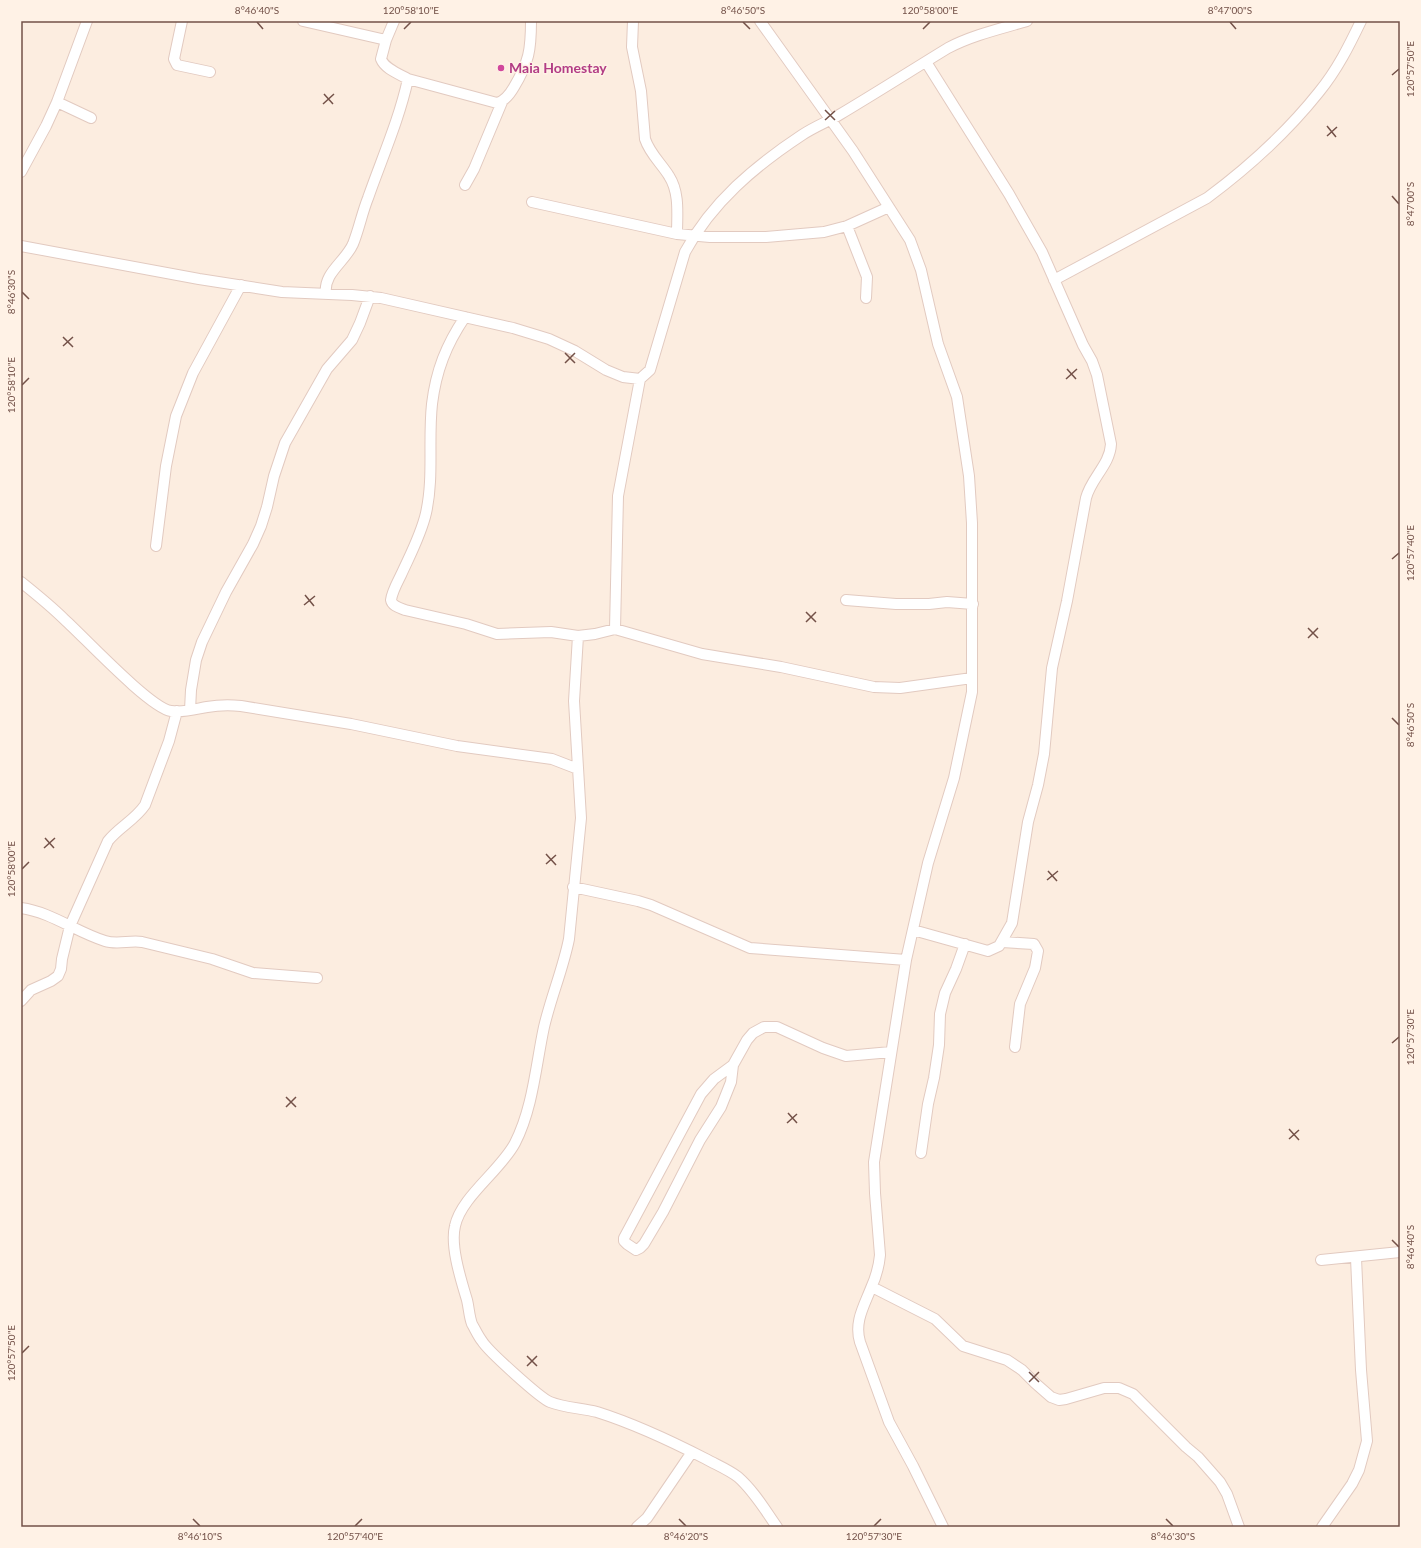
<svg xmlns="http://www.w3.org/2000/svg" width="1421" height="1548" viewBox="0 0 1421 1548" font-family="Lato,sans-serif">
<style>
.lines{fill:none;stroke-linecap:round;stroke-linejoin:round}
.minor-casing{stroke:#e2cac0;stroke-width:12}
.minor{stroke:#fff;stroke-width:10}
.ticks{fill:none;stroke:#735148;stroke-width:1.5}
.hotel-dot{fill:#d1479c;stroke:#fff2e6;stroke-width:1.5}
.labels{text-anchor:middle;stroke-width:3;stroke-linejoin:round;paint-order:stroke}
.hotel-label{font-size:14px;font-weight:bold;fill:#b23c85;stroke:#fff2e6;text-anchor:start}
.neatline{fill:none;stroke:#735148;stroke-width:1.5}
.ticks-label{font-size:10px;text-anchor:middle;fill:#735148}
</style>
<rect width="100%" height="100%" fill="#fcede0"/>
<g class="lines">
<defs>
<path id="minor" d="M182,21L174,59L177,65L210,72
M303,21L386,40L381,59C385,69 399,74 408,79L497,103C505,101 510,94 514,87C529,62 531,50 531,21
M633,21L632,47L641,91L645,139C650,154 661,163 669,176C680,193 677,215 677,234
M760,21L853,151L910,240L921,270L938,344L957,397L969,476L972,523V692L954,778L928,863L906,960L874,1162L875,1193L880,1255C879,1266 876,1277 871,1288C864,1306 854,1322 860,1342L889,1422L913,1466L943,1527
M386,40L394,21
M57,102L91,118
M21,172L46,126L57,102L87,21
M465,185L474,169L502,102
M532,202L677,234L710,237H766L824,232L847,226L889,207
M847,226L867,277L866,298
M21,246L199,279L282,292L352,295L381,298L513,328L549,339L575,351L606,370L623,377L640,379L650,370L685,252C712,202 755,166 802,135C814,127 827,122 839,115C876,93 912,70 948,48C973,35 1000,29 1027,21
M1054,280L1207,198C1246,169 1288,131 1319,92C1337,70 1349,46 1361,21
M326,294C323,273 345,262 353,244C359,229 362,213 368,198C382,158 399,120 408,79
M465,317C446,345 436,371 432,404C428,441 434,477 426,513C421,535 410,555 401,575C397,583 392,592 391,600C392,606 400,608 405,610L466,624L497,634L551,632L578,636L574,701L581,818L569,939C563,969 551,997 544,1027C536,1064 533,1108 515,1143C501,1170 461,1197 455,1226C450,1246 461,1280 467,1300C469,1308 469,1316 472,1324C475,1329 478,1336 482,1341C488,1351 540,1398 550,1402C565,1408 582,1408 597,1412C635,1424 671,1441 706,1459C717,1465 729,1470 738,1477C754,1491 765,1510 777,1527
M156,546L166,466L176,416L193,373L241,285
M21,582C36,594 51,606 65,620C84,637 150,708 171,711C183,713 196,709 207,707C219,705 230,705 241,706L351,724L457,746L552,759L578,769
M846,600L896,604H929L947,602L973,604
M615,629L702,654L781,667L874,687L900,688L972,678
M578,636L595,634L615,629L618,496L640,379
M190,710L191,690L196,660L202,642L226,592L253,544L261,526L267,507L274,476L285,443L327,369L352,340L360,323L370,296
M573,887L638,901L651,905L750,948L906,960
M21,908C51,912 76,932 105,941C117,945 130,940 142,942L212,959L253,973L317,978
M913,930L988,951L999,946L1012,923L1028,822L1038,785L1044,754L1052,668L1067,601L1086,498C1091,478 1110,465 1111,444L1097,375L1092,361L1083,345L1042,252L1009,194L926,62
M1002,942L1034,944L1038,951L1035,968L1020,1004L1015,1047
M21,1001L31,990L51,981L58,976L61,969L62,959L70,926L108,841C119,827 135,820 145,805L169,741L177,711
M733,1065L714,1079L701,1094L624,1238V1241L627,1244L636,1250L640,1248L644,1244L663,1212L700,1140L721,1107L731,1082L733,1065L747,1040L753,1033L764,1027H777L823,1048L846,1056L891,1052
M921,1153L928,1104L934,1078L939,1045L940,1014L945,993L956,969L965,944
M1321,1260L1400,1252
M872,1287L935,1319L963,1346L1007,1360L1022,1370L1035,1383L1051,1397L1059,1400L1066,1399L1104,1388H1119L1133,1394L1186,1447L1198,1457L1220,1482L1227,1494L1239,1527
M637,1527L647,1518L692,1452
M1322,1527L1352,1484L1359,1470L1367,1441L1361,1370L1356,1258"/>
</defs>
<!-- minor casing -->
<use href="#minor" class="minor-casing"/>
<!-- minor -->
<use href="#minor" class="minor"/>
</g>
<!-- ticks -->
<path class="ticks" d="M257,22L263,29M743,22L750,29M1230,22L1236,29M404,29L411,22M923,29L930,22M1392,75L1399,69M324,94L333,104M323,104L334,94M825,110L835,120M825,120L835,111M1327,126L1336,137M1327,136L1337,127M1392,196L1399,204M22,292L29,299M63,337L73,347M63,346L73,337M565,353L575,363M565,363L575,353M1067,369L1076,379M1066,379L1077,369M22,385L29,378M1392,559L1399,553M305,595L314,606M304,605L315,596M806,612L816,622M806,622L816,612M1308,628L1318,638M1308,638L1318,628M1392,718L1399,725M45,838L54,848M44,848L55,838M546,854L556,865M546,864L556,855M22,869L29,862M1048,871L1057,881M1047,880L1058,871M1392,1043L1399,1037M286,1097L296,1107M286,1107L296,1097M788,1113L797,1123M787,1123L797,1114M1289,1129L1299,1140M1289,1139L1299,1130M1392,1240L1399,1247M22,1353L29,1346M527,1356L537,1366M527,1366L537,1356M1029,1372L1039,1382M1029,1382L1039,1372M193,1519L200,1526M679,1519L686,1526M1166,1519L1173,1526M355,1526L362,1519M874,1526L881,1519"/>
<!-- markers -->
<circle class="hotel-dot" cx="501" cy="68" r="4"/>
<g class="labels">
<!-- hotel labels -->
<g class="hotel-label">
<text x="509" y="73">Maia Homestay</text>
</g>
</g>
<!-- border -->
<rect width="1421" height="1548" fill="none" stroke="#fff2e6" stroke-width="44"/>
<rect x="22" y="22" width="1377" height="1504" class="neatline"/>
<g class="ticks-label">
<text x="257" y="14">8°46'40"S</text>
<text x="411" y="14">120°58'10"E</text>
<text x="743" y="14">8°46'50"S</text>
<text x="930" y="14">120°58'00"E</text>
<text x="1230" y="14">8°47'00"S</text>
<text transform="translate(1410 69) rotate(-90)" y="4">120°57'50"E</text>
<text transform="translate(1410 204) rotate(-90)" y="4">8°47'00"S</text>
<text transform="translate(11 292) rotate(-90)" y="4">8°46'30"S</text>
<text transform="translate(11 385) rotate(-90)" y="4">120°58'10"E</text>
<text transform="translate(1410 553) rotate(-90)" y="4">120°57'40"E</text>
<text transform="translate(1410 725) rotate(-90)" y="4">8°46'50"S</text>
<text transform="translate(11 869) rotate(-90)" y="4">120°58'00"E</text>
<text transform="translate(1410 1037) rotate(-90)" y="4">120°57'30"E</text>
<text transform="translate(1410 1247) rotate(-90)" y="4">8°46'40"S</text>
<text transform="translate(11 1353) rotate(-90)" y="4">120°57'50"E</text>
<text x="200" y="1540">8°46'10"S</text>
<text x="355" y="1540">120°57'40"E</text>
<text x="686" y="1540">8°46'20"S</text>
<text x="874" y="1540">120°57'30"E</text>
<text x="1173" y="1540">8°46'30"S</text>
</g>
</svg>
